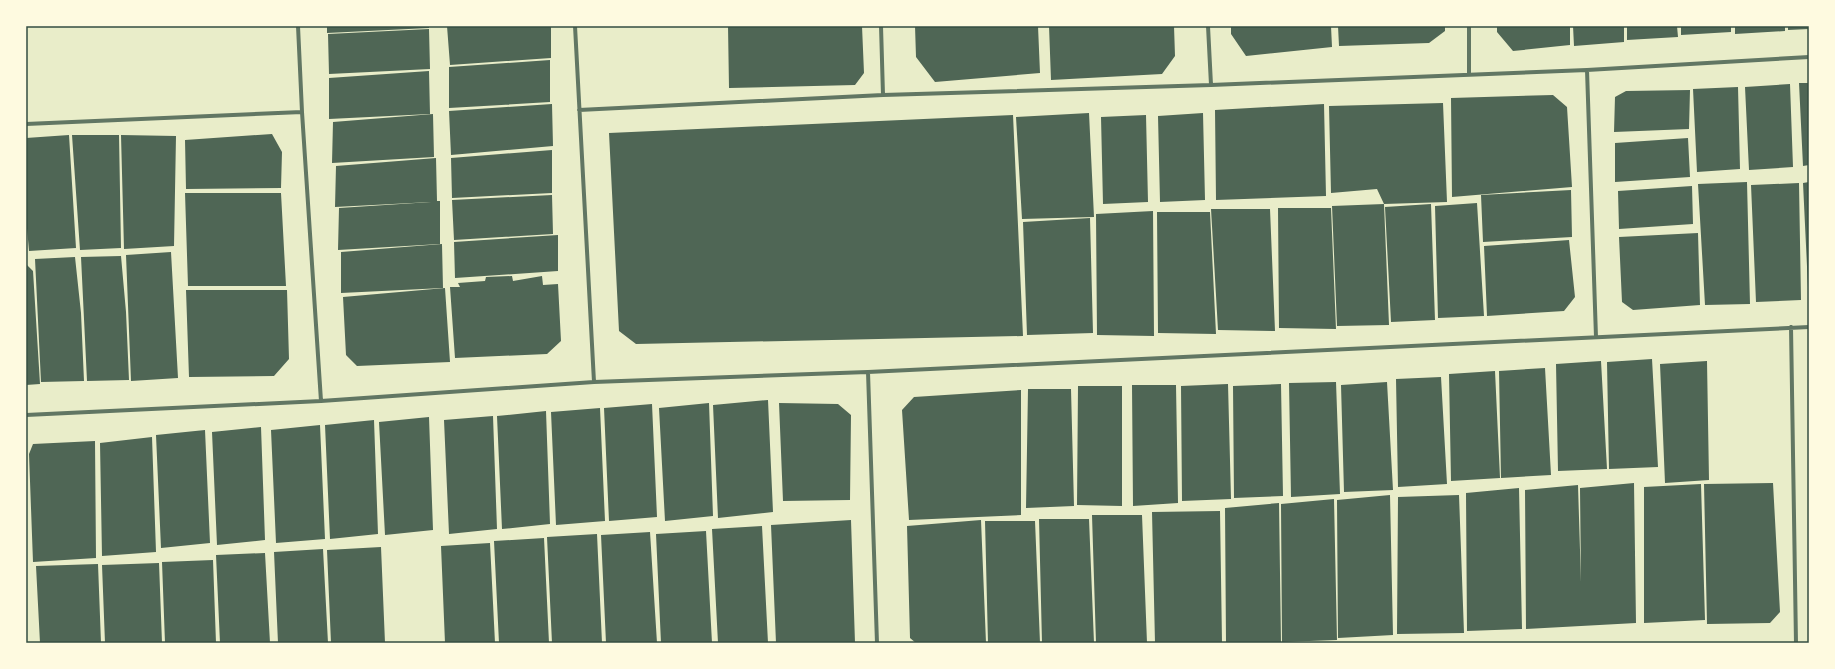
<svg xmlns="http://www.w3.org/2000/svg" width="1835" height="669" viewBox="0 0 1835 669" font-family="Figtree,sans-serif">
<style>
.building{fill:#4f6655}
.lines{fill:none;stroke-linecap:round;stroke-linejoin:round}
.minor{stroke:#617663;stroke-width:4}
.neatline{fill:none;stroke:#344e41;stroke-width:1.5}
</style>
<rect width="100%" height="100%" fill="#e9edc9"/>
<!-- building -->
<path class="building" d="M327,26H429V28L327,33Z
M447,26H551V58L450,65Z
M728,26H862L864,73L855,85L729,88Z
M915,26H1038L1040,73L935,82L916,57Z
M1049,26H1174L1175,56L1162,74L1051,80Z
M1231,26H1331L1332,47L1246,56L1231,34Z
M1338,26H1445V31L1429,43L1339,46Z
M1497,26H1570V45L1513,51L1497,32Z
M1573,26H1624V42L1574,46Z
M1627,26H1677L1678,37L1627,40Z
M1681,26H1731V32L1681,35Z
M1735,26H1785V31L1735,34Z
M1788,26H1809V29L1788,30Z
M429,29L430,69L329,74L328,34Z
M550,60V102L449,108V67Z
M429,71L430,114L329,119V78Z
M1799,83H1809V165L1803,166Z
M1790,84L1793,167L1749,170L1745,87Z
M1738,87L1740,169L1697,172L1693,89Z
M1690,90L1689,129L1614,132L1615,97L1626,91Z
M1553,95L1567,107L1572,187L1452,197L1451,98Z
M1443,103L1447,202L1384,204L1389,325L1337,326L1332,206L1384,204L1377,189L1331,193L1329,106Z
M552,104L553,146L451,155L449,111Z
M1324,104L1326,196L1216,200L1215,110Z
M1089,113L1094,217L1022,219L1016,117Z
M1203,113L1205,200L1160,202L1158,116Z
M433,114L434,157L332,163L333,122Z
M1013,115L1023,336L636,344L619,331L609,133Z
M1146,115L1148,202L1103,204L1101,117Z
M272,134L282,152L281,188L186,189L185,140Z
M69,135L76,248L29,251L26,217V138Z
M72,135H119L121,248L80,250Z
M121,135L176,136L174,246L124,249Z
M1688,138L1690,177L1615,182V143Z
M552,150V193L452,198L451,158Z
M436,158L437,201H440V244L338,250L339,208L431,202L335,207L336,166Z
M1747,182L1750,304L1705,305L1698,184Z
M1809,182V287H1808L1803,183Z
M1799,183L1801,300L1756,302L1751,185Z
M1692,186L1693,224L1619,229L1618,191Z
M1571,190L1572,237L1483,242L1481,195Z
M185,193H281L286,286H188Z
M552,195L553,234L454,240L452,200Z
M1477,203L1484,316L1438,318L1435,206Z
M1431,204L1435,320L1391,322L1385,207Z
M1278,208H1331L1336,329L1279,328Z
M1211,209H1270L1275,331L1218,330Z
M1153,211L1154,336L1097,335L1096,214Z
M1157,212H1210L1216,334L1158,333Z
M1090,218L1093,333L1027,335L1023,222Z
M1698,233L1700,305L1633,310L1622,302L1619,237Z
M558,235V271L455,278L454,242Z
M1569,240L1575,297L1564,311L1487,316L1484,246Z
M442,244L443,288L341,293V252Z
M171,252L178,378L131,381L126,255Z
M121,256L126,312L129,380L87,381L81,257Z
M75,257L81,313L84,381L41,382L35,259Z
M26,264L33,271L40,384L26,385Z
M512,276L513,281L542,276L543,285L558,284L561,341L547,354L455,358L450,287H460L458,283L485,281L486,277Z
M445,288L450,362L357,366L346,355L343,297Z
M186,290H287L289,359L274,376L189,377Z
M1652,359L1658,467L1609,469L1607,362Z
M1601,361L1607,469L1558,471L1556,364Z
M1707,361L1709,480L1665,483L1660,364Z
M1545,368L1551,475L1501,478L1499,371Z
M1495,371L1500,478L1451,481L1449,374Z
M1441,377L1447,484L1398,487L1396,379Z
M1336,382L1340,494L1291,497L1289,383Z
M1387,382L1393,490L1344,492L1341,385Z
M1228,384L1231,499L1182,501L1181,386Z
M1281,384L1283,496L1234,498L1233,386Z
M1132,385H1176L1178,503L1133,506Z
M1078,386H1122V506L1077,505Z
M1028,389H1071L1074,506L1026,508Z
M1021,390V515L909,520L902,410L914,397Z
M768,400L773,512L718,518L713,405Z
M709,403L713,516L665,521L659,408Z
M779,403L838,404L851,415L850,500L783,501Z
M652,404L657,517L609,521L604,408Z
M600,408L605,521L556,525L551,412Z
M546,411L550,524L502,529L497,416Z
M493,416L497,529L449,534L444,420Z
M429,417L433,530L385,535L379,422Z
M374,420L378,534L330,539L325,425Z
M320,425L325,539L276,543L271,430Z
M261,427L265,540L217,545L212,432Z
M205,430L210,543L161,548L156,435Z
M152,437L156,552L102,556L100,443Z
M95,441L96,558L33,562L29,454L33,444Z
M1634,483L1636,623L1526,629L1525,490L1578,485L1581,583L1580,488Z
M1773,483L1780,612L1770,623L1707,624L1704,484Z
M1701,484L1705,620L1644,623V487Z
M1519,488L1522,629L1467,631L1466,493Z
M1390,495L1393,635L1338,638L1337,500Z
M1459,495L1464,633L1397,634L1398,497Z
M1334,499L1337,640L1282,642L1281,504Z
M1279,503L1281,643H1226L1225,508Z
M1220,511L1222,643H1155L1152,512Z
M1092,515H1142L1147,643H1096Z
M1039,519H1089L1094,643H1042Z
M851,520L855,643H776L771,525Z
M981,520L986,643H916L910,638L907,526Z
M985,521H1035L1040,643H988Z
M762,526L768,643H718L712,529Z
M706,531L712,643H661L656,534Z
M650,532L657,643H606L601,535Z
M597,534L602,643H552L547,537Z
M544,538L549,643H499L494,541Z
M490,543L495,643H445L441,546Z
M381,547L385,643H331L327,550Z
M323,549L328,643H278L274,552Z
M265,553L270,643H220L216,555Z
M213,560L216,643H165L162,562Z
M159,563L162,643H105L102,565Z
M98,564L101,643H40L36,566Z"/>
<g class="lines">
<!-- minor -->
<path class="minor" d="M298,26L302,112L321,401
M575,26L594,382
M881,26L883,95
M1208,26L1211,85
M1587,70L1596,337
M1469,75V26
M579,110L883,95L1211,85L1587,70L1809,57
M26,124L302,112
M1791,327L1796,643
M868,372L877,643
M26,415L321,401L594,382L868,372L1809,327"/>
</g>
<!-- border -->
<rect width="1835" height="669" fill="none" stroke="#fefae0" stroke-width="54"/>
<rect x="27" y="27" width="1781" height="615" class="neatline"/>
</svg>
